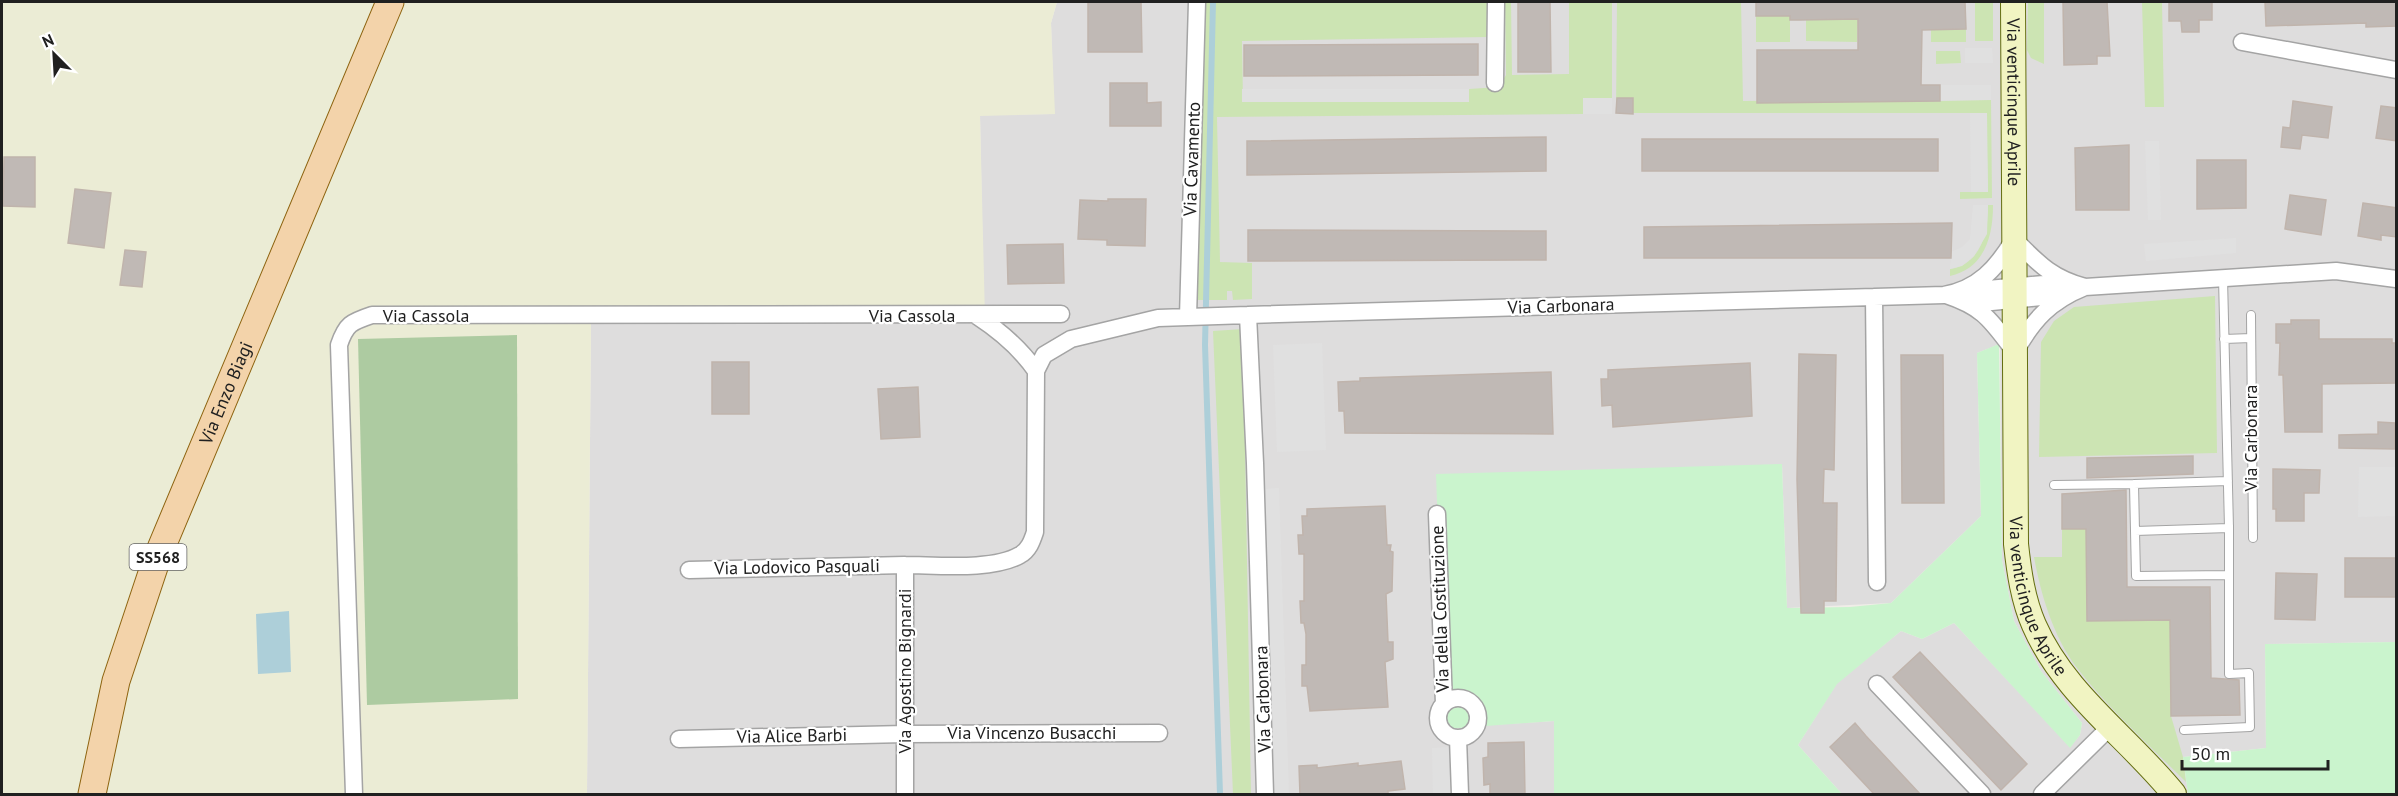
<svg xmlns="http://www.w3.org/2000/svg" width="2398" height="796" viewBox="0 0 2398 796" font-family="'PT Sans',sans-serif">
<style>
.residential{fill:#dedddd}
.farmland{fill:#ebecd5}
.grass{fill:#cce4b3}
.forest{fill:#adcba1}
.park{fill:#caf4cd}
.parking{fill:#e0e0e0}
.water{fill:#adcfd9}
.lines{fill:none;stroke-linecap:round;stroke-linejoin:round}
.stream{stroke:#adcfd9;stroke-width:6}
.building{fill:#c0b9b5;stroke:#c0b4ac;stroke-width:1.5}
.lane-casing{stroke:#a4a4a4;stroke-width:10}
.street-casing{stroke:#a4a4a4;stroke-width:19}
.secondary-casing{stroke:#646e10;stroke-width:26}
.primary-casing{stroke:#8d630f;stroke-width:29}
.lane{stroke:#fff;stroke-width:8}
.street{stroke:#fff;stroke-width:16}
.secondary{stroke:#f1f4c2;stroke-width:24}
.primary{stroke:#f3d3aa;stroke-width:27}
.labels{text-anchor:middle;stroke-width:4.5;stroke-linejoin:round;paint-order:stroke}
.shield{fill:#fff;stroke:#636363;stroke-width:1.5}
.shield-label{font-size:16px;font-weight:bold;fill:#202020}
.street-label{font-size:18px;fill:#202020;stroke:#fff}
</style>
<rect width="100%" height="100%" fill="#f0ede8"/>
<!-- residential -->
<path class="residential" d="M1057,2H2396V642L2265,644L2266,748L2183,757L2188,794H1842L1798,745L1837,683L1901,631L1922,639L1954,623L2070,747L2080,735L2082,723L2041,671L2014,621L2002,560L2000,344L1977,353L1981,516L1891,603L1787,608L1782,464L1442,622L1445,728L1554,721V794H587L591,323L984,318L980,115L1054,114L1051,23Z"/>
<!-- farmland -->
<path class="farmland" d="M2,2H1057L1051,23L1055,114L980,116L985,318L591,324L587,794H2Z"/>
<!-- grass -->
<path class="grass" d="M1204,2H1487L1488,37L1242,41L1243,102H1468L1469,89L1499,87L1506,75L1505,2H1511L1512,75L1569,74V2H1612V98H1583V114L1217,117L1220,262L1252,263V299L1233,300L1232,291H1227V300H1196Z
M1617,2H1741L1743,101L1991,100L1992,198L1960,199V192H1988L1986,113H1616Z
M1975,2H1993V41H1975Z
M2028,2H2044V64L2031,58L2027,50Z
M2142,2H2162L2164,107H2145Z
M1756,16H1790V42H1756Z
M1858,19L1857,42L1806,41V20Z
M1966,29V42H1931V30Z
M1936,51H1960L1961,63L1936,64Z
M1988,205H1993C1993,236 1985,268 1950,276V269C1982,264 1988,231 1988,205Z
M2215,296L2217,453L2039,457L2041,342L2054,321L2074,307Z
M1243,329L1251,794H1233L1213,331Z
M2062,529H2086L2088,621L2170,620L2171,716L2183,757L2186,782C2149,745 2109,709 2077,668C2053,636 2041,595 2034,557H2062Z"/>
<!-- forest -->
<path class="forest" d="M517,335L518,699L367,705L358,339Z"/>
<!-- park -->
<path class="park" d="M1999,344L2002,560L2014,621L2041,671L2082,723L2080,735L2070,748L1954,623L1922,639L1901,631L1837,684L1798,745L1842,794H1554V721L1445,729L1436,474L1782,464L1787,608L1850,607L1891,603L1981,516L1977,353Z
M2396,642V794H2188L2183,757L2266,748L2265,644Z"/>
<!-- parking -->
<path class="parking" d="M1965,48H1992L1993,63H1965Z
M1940,85H1991V100L1940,101Z
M1242,89H1469V102H1242Z
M1583,98H1612V114H1583Z
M1970,113H1987L1988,192H1971Z
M2145,141H2159L2161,220H2148Z
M1973,205H1988L1987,234L1974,256L1962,266L1950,269L1951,252L1962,247L1970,239Z
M2236,238V253L2146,261L2144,244Z
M1322,343L1326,450L1277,452L1273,345Z
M2359,467H2396V516L2358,517Z
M1279,488L1289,794H1272L1263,489Z
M1450,747L1451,794H1433L1432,748Z"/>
<!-- water -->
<path class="water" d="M289,611L291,672L258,674L256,614Z"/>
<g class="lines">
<!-- stream -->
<path class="stream" d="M1213,2L1205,345L1220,794"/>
</g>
<!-- building -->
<path class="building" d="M1088,2H1141L1142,52H1088Z
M1518,2H1550L1551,72H1518Z
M1756,2H1965L1966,29L1922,30L1921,85H1940V101L1757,103V50H1858V19L1799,20H1790V16H1756Z
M2063,2H2107L2110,56H2097V64L2064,65Z
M2169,2H2212V20H2199V32H2182L2181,21H2169Z
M2265,2H2397V26L2366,27V23L2266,26Z
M1478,44V75L1244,76V45Z
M1110,83H1147V103L1161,102V126H1110Z
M1617,98H1633V114L1616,113Z
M2293,101L2332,107L2328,138L2302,135L2300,149L2281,147L2283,127L2290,128Z
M2381,106L2397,108V141L2376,138Z
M1546,137V171L1247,175V141Z
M1642,139H1938V171H1642Z
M2129,145V210H2076L2075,148Z
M4,157H35V207L3,206Z
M2197,160H2246V208L2197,209Z
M75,189L111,193L104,248L68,243Z
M2290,195L2326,200L2321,235L2285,229Z
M1108,199H1146L1145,246L1107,245V240L1078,239L1080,200L1108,201Z
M2363,203L2397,208V237L2381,235V240L2358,236Z
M1952,223L1951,258H1644V227Z
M1248,230L1546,231V260L1248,261Z
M1063,244L1064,283L1008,284L1007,245Z
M125,250L146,252L142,287L120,285Z
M2291,320H2319V339H2392V343H2397V383L2322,384V432H2285L2283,375H2279L2280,343H2276V324H2291Z
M1799,354L1836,355L1834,470L1824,469L1823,503H1837L1836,601H1824V613H1801L1797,479Z
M1901,355H1943L1944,503H1902Z
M712,362H749V414H712Z
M1750,363L1752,416L1613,427L1612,405L1602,406L1601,379H1608V370Z
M1551,372L1553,434L1345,433L1344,411H1339L1338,382L1360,381V378Z
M918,387L920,437L881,439L878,389Z
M2378,422L2395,423V449L2339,448V435L2378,434Z
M2193,456V474L2087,478V458Z
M2273,469L2320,470L2319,493H2304V521H2276V509H2273Z
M2126,490L2127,587H2210L2211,678L2239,680L2240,715L2171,716L2170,620L2087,621L2086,529H2062V494Z
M1385,506L1387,545H1391L1390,551L1393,552L1392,591L1386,594L1388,642H1393V659L1385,662L1388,707L1310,711L1307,686H1302V665H1306V634L1304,623H1301L1300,601H1304V554H1299L1298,535H1303L1302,516H1307V509Z
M2345,558H2397V597H2345Z
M2276,573L2317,574L2315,620L2275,619Z
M1920,652L2027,764L2001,790L1893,677Z
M1855,723L1866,736L1921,795H1875L1830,747Z
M1524,742L1525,795H1490V784L1484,785L1483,758L1488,757V743Z
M1401,761L1405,789L1388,791V795H1300L1299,766L1317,765V768L1358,763V766Z"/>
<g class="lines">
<defs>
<path id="lane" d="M2223,278L2229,528L2135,531L2134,484L2228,481
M2251,315L2253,538
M2224,339L2251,338
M2054,485L2134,484
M2135,531L2136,576L2229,575V525
M2184,730L2250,727L2249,673L2229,674V575"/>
<path id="street" d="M2242,42L2396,70
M1495,83L1496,2
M1966,291L2066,282
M1946,295C1985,308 1991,321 2015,352C2033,320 2050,301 2085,287
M1874,297L1877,582
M1972,304L2061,295
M977,316C1000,331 1021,349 1036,371L1044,355L1071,339L1158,318L1248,315
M1188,317L1197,2
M1437,514L1444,704
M689,570L905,565
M1877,684L1982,794
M1438 718a20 20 0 1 1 40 0a20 20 0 1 1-40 0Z
M1458,738L1460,794
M679,739L905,734L1159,733
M354,794L339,345C346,324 351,322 372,315L1061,314
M905,794V565C936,565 993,571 1020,555C1029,550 1032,541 1035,532L1036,371
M1265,794L1255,463L1248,315L1944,295C1978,289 1997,268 2014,239C2038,263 2051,278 2085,287L2336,271L2396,279
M2042,794L2110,727"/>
<g id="secondary">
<path id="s1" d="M2013,2L2016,544C2019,572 2023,600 2034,625C2064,694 2128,737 2174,794"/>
</g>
<g id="primary">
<path id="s2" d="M92,794L116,681L157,558L390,2"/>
</g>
</defs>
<!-- lane casing -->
<use href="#lane" class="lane-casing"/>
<!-- street casing -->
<use href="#street" class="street-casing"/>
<!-- secondary casing -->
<use href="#secondary" class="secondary-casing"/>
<!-- primary casing -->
<use href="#primary" class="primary-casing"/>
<!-- lane -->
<use href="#lane" class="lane"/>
<!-- street -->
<use href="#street" class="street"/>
<!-- secondary -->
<use href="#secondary" class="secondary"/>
<!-- primary -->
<use href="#primary" class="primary"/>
</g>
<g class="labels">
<!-- shield labels -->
<rect class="shield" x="129.5" y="544" width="57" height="26" rx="4.5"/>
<g class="shield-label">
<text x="158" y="563">SS568</text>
</g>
<!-- street labels -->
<g class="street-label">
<text dy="6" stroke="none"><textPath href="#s1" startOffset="100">Via venticinque Aprile</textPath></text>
<text transform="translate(1192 159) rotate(-88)" y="6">Via Cavamento</text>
<text transform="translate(1561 306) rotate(-2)" y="6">Via Carbonara</text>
<text x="426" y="322">Via Cassola</text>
<text x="912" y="322">Via Cassola</text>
<text dy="6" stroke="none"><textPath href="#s2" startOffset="424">Via Enzo Biagi</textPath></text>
<text transform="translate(2251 438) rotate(-90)" y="6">Via Carbonara</text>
<text transform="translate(797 567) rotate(-1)" y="6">Via Lodovico Pasquali</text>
<text dy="6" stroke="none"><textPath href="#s1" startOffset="598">Via venticinque Aprile</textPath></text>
<text transform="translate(1440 609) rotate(-92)" y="6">Via della Costituzione</text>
<text transform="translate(905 671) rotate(-90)" y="6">Via Agostino Bignardi</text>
<text transform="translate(1263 699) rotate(-92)" y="6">Via Carbonara</text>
<text x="1032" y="739">Via Vincenzo Busacchi</text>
<text transform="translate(792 736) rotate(-1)" y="6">Via Alice Barbi</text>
</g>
</g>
<!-- border -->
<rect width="2398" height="796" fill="none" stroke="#202020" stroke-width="6"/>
<!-- north arrow -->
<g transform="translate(54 54) rotate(336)" stroke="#ffffff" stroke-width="4.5" paint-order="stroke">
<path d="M0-4.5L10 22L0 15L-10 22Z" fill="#202020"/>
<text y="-9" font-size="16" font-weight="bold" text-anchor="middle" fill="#202020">N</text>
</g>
<!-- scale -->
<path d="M2182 760v9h146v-9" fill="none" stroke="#202020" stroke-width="3"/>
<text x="2191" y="760" font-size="18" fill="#202020" stroke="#ffffff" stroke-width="4.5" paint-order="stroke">50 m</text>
</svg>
